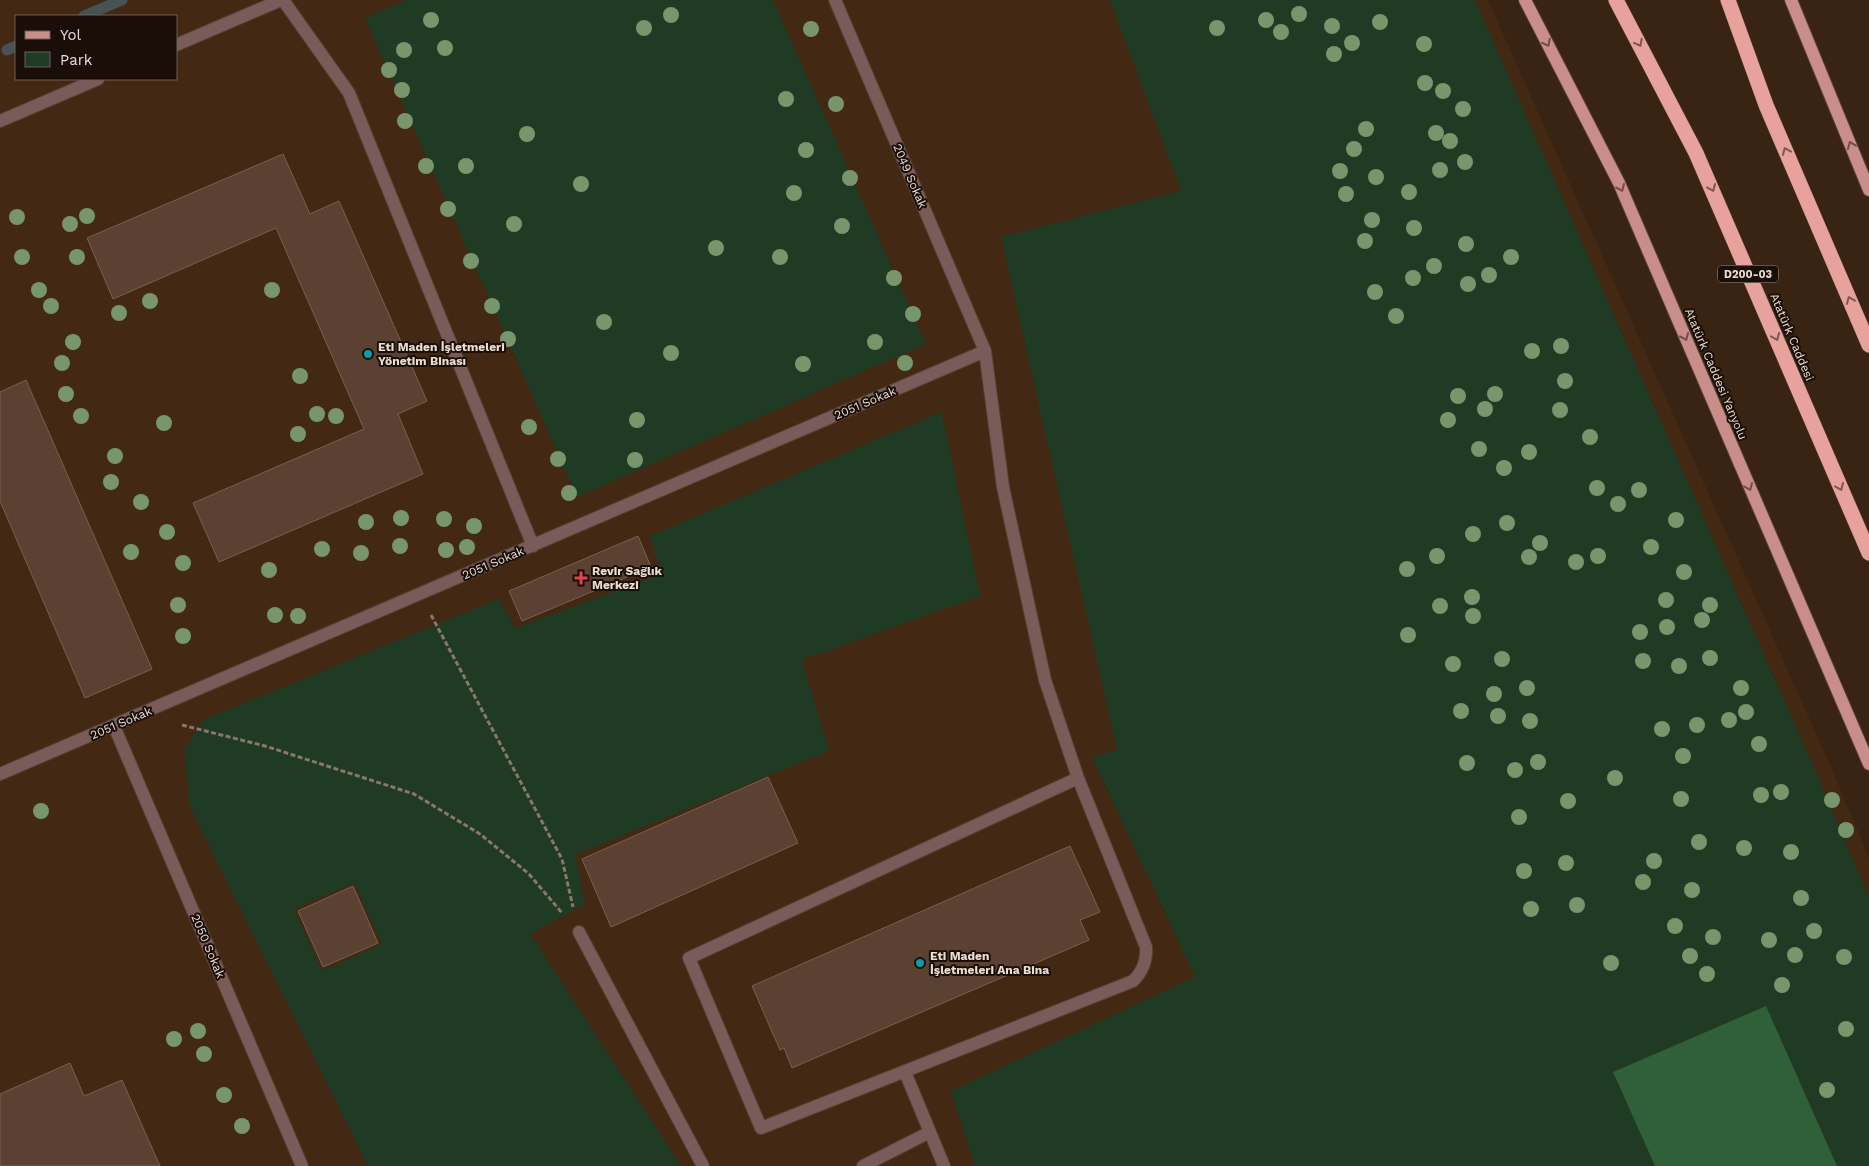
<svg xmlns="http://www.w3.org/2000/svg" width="1869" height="1166" viewBox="0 0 1869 1166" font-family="'Work Sans',sans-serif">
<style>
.built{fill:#432813;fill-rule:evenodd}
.green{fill:#203b24;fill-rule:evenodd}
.forest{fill:#2f6037}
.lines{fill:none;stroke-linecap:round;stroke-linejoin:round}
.stream{stroke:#475254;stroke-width:11}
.building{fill:#5b4132;stroke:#7b6050}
.minor-casing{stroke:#564132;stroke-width:14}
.major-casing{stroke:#564132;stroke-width:14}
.highway-casing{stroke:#564132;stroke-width:16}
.path{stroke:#8a7769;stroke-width:3;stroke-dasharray:5 2.5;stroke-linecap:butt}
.minor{stroke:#795c5a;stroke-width:12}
.major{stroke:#c98e8a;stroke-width:12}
.highway{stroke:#e8a29d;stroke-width:15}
.tree{fill:#77966c}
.oneway{stroke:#714e49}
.oneway2{stroke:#805852}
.culture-dot{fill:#0f9aa8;stroke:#190f08;stroke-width:2}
.health-dot{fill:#e0444e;stroke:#190f08;stroke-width:2}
.labels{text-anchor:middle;stroke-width:4;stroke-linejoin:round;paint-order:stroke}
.shield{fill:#190f08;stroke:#ad9f96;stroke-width:1}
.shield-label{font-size:11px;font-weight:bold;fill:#ecddd3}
.street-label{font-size:12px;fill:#ecddd3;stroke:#190f08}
.poi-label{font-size:12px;font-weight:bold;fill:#ecddd3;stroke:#190f08;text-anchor:start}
</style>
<rect width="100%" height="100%" fill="#392313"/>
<!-- built -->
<path class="built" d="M0,0H1488L1832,769L1869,858V1166H0ZM16,16H176V79H16Z"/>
<!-- green -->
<path class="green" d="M406,0H773L926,344L577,497L365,18Z
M1110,0H1475L1821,784L1869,898V1166H1837L1766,1006L1613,1072L1655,1166H975L951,1091L1195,977L1092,757L1117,750L1001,237L1181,191Z
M942,412L980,596L802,660L829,751L575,855L585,904L530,934L681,1166H368L190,807L184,750L203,720L499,599L515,628L662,574L650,536ZM354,883L382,944L322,971L294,909Z"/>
<!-- forest -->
<path class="forest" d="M1766,1006L1837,1166H1655L1613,1072Z"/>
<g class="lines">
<!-- stream -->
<path class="stream" d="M84,16L122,0
M7,50L16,46"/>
</g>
<!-- building -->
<path class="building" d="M283,154L310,214L339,201L427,401L398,414L423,474L219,562L193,503L364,429L276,228L113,299L87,238Z
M26,380L152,669L85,698L0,501V392Z
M638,536L651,567L522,621L509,591Z
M768,777L798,843L611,927L582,859Z
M1070,846L1100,912L1080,920L1089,940L792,1068L784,1048L780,1050L752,986Z
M353,886L378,943L323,967L298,911Z
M70,1063L84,1096L122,1080L160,1166H0V1094Z"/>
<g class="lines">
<defs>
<path id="minor" d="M283,0L349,93L533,546
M835,0L985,351L1003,487L1045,680L1078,778L1146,947C1147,961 1143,971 1133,981L761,1128L689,958L1078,778
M176,45L281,0
M0,121L98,79
M114,726L302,1166
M0,774L985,351
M579,932L703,1166
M905,1072L944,1166
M863,1166L930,1132"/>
<path id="major" d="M1525,0L1619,183L1869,764
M1791,0L1869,190"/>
<path id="highway" d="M1616,0L1696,153L1869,553
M1728,0L1766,105L1869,345"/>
</defs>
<!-- minor casing -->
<use href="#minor" class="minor-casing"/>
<!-- major casing -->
<use href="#major" class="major-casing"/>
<!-- highway casing -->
<use href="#highway" class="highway-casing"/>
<!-- path -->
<path class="path" d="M431,615L562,859L573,907
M182,725L265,746L414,794L480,834L529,874L562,913"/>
<!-- minor -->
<use href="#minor" class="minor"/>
<!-- major -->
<use href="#major" class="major"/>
<!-- highway -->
<use href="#highway" class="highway"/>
</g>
<!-- trees -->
<g class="tree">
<circle cx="1299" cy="14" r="8"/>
<circle cx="671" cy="15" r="8"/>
<circle cx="431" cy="20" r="8"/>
<circle cx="1266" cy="20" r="8"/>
<circle cx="1380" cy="22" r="8"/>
<circle cx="1332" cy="26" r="8"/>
<circle cx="644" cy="28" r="8"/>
<circle cx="1217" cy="28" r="8"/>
<circle cx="811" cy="29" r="8"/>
<circle cx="1281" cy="32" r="8"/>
<circle cx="1352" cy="43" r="8"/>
<circle cx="1424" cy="44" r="8"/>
<circle cx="445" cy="48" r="8"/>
<circle cx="404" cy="50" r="8"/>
<circle cx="1334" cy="54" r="8"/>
<circle cx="389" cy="70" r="8"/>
<circle cx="1425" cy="83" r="8"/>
<circle cx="402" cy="90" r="8"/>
<circle cx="1443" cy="91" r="8"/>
<circle cx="786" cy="99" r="8"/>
<circle cx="836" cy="104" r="8"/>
<circle cx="1463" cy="109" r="8"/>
<circle cx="405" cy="121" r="8"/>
<circle cx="1366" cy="129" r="8"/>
<circle cx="1436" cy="133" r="8"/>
<circle cx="527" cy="134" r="8"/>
<circle cx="1450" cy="141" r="8"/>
<circle cx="1354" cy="149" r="8"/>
<circle cx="806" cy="150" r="8"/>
<circle cx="1465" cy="162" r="8"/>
<circle cx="426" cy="166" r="8"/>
<circle cx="466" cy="166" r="8"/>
<circle cx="1440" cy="170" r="8"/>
<circle cx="1340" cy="171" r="8"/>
<circle cx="1376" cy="177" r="8"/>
<circle cx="850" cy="178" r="8"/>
<circle cx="581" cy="184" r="8"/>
<circle cx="1409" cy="192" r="8"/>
<circle cx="794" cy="193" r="8"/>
<circle cx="1346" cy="194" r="8"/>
<circle cx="448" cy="209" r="8"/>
<circle cx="87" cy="216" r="8"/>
<circle cx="17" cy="217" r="8"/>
<circle cx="1372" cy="220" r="8"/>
<circle cx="70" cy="224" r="8"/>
<circle cx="514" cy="224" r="8"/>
<circle cx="842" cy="226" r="8"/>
<circle cx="1414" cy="228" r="8"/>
<circle cx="1365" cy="241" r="8"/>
<circle cx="1466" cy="244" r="8"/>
<circle cx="716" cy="248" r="8"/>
<circle cx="22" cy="257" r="8"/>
<circle cx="77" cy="257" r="8"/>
<circle cx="780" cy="257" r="8"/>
<circle cx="1511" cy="257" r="8"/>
<circle cx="471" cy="261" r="8"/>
<circle cx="1434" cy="266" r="8"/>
<circle cx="1489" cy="275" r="8"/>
<circle cx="894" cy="278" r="8"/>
<circle cx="1413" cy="278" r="8"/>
<circle cx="1468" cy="284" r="8"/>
<circle cx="39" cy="290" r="8"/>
<circle cx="272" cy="290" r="8"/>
<circle cx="1375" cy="292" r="8"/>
<circle cx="150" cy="301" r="8"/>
<circle cx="51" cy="306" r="8"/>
<circle cx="492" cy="306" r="8"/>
<circle cx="119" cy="313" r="8"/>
<circle cx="913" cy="314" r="8"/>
<circle cx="1396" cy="316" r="8"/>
<circle cx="604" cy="322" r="8"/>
<circle cx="508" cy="339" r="8"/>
<circle cx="73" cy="342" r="8"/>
<circle cx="875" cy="342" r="8"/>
<circle cx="1561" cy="346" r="8"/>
<circle cx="1532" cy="351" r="8"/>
<circle cx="671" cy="353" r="8"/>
<circle cx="62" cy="363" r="8"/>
<circle cx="905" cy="363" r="8"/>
<circle cx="803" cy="364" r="8"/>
<circle cx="300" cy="376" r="8"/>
<circle cx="1565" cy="381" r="8"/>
<circle cx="66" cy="394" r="8"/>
<circle cx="1495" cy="394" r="8"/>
<circle cx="1458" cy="396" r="8"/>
<circle cx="1485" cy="409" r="8"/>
<circle cx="1560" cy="410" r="8"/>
<circle cx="317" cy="414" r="8"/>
<circle cx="81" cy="416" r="8"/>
<circle cx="336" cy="416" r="8"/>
<circle cx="637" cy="420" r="8"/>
<circle cx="1448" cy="420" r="8"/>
<circle cx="164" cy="423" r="8"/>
<circle cx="529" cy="427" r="8"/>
<circle cx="298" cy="434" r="8"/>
<circle cx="1590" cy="437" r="8"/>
<circle cx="1479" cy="449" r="8"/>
<circle cx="1529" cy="452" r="8"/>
<circle cx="115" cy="456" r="8"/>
<circle cx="558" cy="459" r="8"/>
<circle cx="635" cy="460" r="8"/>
<circle cx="1504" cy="468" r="8"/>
<circle cx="111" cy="482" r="8"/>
<circle cx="1597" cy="488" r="8"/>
<circle cx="1639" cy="490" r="8"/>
<circle cx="569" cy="493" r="8"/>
<circle cx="141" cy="502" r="8"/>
<circle cx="1618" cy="504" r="8"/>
<circle cx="401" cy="518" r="8"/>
<circle cx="444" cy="519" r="8"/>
<circle cx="1676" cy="520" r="8"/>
<circle cx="366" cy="522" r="8"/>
<circle cx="1507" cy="523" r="8"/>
<circle cx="474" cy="526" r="8"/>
<circle cx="167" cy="532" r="8"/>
<circle cx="1473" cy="534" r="8"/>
<circle cx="1540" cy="543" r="8"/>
<circle cx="400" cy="546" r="8"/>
<circle cx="467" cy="547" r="8"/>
<circle cx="1651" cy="547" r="8"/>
<circle cx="322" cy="549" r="8"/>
<circle cx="446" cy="550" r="8"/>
<circle cx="131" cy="552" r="8"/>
<circle cx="361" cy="553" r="8"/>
<circle cx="1437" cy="556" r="8"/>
<circle cx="1598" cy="556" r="8"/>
<circle cx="1529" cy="557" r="8"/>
<circle cx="1576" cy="562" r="8"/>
<circle cx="183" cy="563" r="8"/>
<circle cx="1407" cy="569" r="8"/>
<circle cx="269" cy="570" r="8"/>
<circle cx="1684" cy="572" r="8"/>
<circle cx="1472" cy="597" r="8"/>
<circle cx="1666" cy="600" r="8"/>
<circle cx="178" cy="605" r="8"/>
<circle cx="1710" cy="605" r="8"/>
<circle cx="1440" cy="606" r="8"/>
<circle cx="275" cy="615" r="8"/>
<circle cx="298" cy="616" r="8"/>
<circle cx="1473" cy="616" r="8"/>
<circle cx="1702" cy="620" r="8"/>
<circle cx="1667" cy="627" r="8"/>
<circle cx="1640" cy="632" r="8"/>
<circle cx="1408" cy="635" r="8"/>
<circle cx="183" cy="636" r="8"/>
<circle cx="1710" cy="658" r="8"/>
<circle cx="1502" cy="659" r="8"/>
<circle cx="1643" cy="661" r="8"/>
<circle cx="1453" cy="664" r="8"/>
<circle cx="1679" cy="666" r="8"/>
<circle cx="1527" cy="688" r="8"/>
<circle cx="1741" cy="688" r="8"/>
<circle cx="1494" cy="694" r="8"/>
<circle cx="1461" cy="711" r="8"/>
<circle cx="1746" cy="712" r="8"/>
<circle cx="1498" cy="716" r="8"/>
<circle cx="1729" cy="720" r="8"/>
<circle cx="1530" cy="721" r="8"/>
<circle cx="1697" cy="725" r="8"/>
<circle cx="1662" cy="729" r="8"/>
<circle cx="1759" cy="744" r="8"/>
<circle cx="1683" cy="756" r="8"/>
<circle cx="1538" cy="762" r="8"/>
<circle cx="1467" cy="763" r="8"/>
<circle cx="1515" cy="770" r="8"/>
<circle cx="1615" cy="778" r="8"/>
<circle cx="1781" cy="792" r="8"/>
<circle cx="1761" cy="795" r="8"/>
<circle cx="1681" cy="799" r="8"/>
<circle cx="1832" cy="800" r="8"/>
<circle cx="1568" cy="801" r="8"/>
<circle cx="41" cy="811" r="8"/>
<circle cx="1519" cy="817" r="8"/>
<circle cx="1846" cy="830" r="8"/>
<circle cx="1699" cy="842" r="8"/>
<circle cx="1744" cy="848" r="8"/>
<circle cx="1791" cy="852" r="8"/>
<circle cx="1654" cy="861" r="8"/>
<circle cx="1566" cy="863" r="8"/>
<circle cx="1524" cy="871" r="8"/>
<circle cx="1643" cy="882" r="8"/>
<circle cx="1692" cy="890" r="8"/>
<circle cx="1801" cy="898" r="8"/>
<circle cx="1577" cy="905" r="8"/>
<circle cx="1531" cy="909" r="8"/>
<circle cx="1675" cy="926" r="8"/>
<circle cx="1814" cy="931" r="8"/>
<circle cx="1713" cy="937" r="8"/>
<circle cx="1769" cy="940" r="8"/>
<circle cx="1795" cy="955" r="8"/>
<circle cx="1690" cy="956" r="8"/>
<circle cx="1844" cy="957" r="8"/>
<circle cx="1611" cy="963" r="8"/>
<circle cx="1707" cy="974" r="8"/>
<circle cx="1782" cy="985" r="8"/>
<circle cx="1846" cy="1029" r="8"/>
<circle cx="198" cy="1031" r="8"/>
<circle cx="174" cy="1039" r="8"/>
<circle cx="204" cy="1054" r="8"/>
<circle cx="1827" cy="1090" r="8"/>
<circle cx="224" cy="1095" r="8"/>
<circle cx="242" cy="1126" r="8"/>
</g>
<!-- one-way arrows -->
<defs><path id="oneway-chevron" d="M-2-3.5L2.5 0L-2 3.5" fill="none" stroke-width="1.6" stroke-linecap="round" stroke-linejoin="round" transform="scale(1.25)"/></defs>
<g class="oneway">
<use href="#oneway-chevron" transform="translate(1547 43) rotate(63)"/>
<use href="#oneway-chevron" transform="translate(1851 145) rotate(-112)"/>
<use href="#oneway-chevron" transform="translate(1621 188) rotate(66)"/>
<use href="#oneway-chevron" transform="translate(1685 337) rotate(67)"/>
<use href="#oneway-chevron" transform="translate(1749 487) rotate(67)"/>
</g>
<g class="oneway2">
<use href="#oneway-chevron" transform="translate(1639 43) rotate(62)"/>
<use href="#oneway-chevron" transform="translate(1786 151) rotate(-113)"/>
<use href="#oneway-chevron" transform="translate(1712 188) rotate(67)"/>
<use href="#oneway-chevron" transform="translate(1850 300) rotate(-113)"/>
<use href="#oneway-chevron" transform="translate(1776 337) rotate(67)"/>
<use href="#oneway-chevron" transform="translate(1840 487) rotate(67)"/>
</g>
<!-- markers -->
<g class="culture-dot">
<circle cx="368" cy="354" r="5"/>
<circle cx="920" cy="963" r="5"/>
</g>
<path class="health-dot" d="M578.5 570.5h5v5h5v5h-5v5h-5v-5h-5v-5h5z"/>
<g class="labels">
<!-- shield labels -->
<rect class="shield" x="1718" y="265.5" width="60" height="17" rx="4"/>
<g class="shield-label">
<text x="1748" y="278">D200-03</text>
</g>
<!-- street labels -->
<g class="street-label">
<text transform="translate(910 176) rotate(67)" y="4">2049 Sokak</text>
<text transform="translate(1792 337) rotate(67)" y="4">Atatürk Caddesi</text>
<text transform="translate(1716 374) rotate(67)" y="4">Atatürk Caddesi Yanyolu</text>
<text transform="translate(865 403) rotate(-23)" y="4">2051 Sokak</text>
<text transform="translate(493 563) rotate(-23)" y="4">2051 Sokak</text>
<text transform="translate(121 723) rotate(-23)" y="4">2051 Sokak</text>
<text transform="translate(208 946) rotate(67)" y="4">2050 Sokak</text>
</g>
<!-- poi labels -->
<g class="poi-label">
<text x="378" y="351">Eti Maden İşletmeleri<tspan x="378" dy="14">Yönetim Binası</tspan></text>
<text x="592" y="575">Revir Sağlık<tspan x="592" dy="14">Merkezi</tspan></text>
<text x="930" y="960">Eti Maden<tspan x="930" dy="14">İşletmeleri Ana Bina</tspan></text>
</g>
</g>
<!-- legend -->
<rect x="15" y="15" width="162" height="65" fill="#190f08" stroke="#6d6159"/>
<rect x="25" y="31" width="25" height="8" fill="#c98e8a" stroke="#6d6159"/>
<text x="60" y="40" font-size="15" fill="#ecddd3">Yol</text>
<rect x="25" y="52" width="25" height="15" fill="#203b24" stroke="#6d6159"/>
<text x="60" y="65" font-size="15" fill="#ecddd3">Park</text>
</svg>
